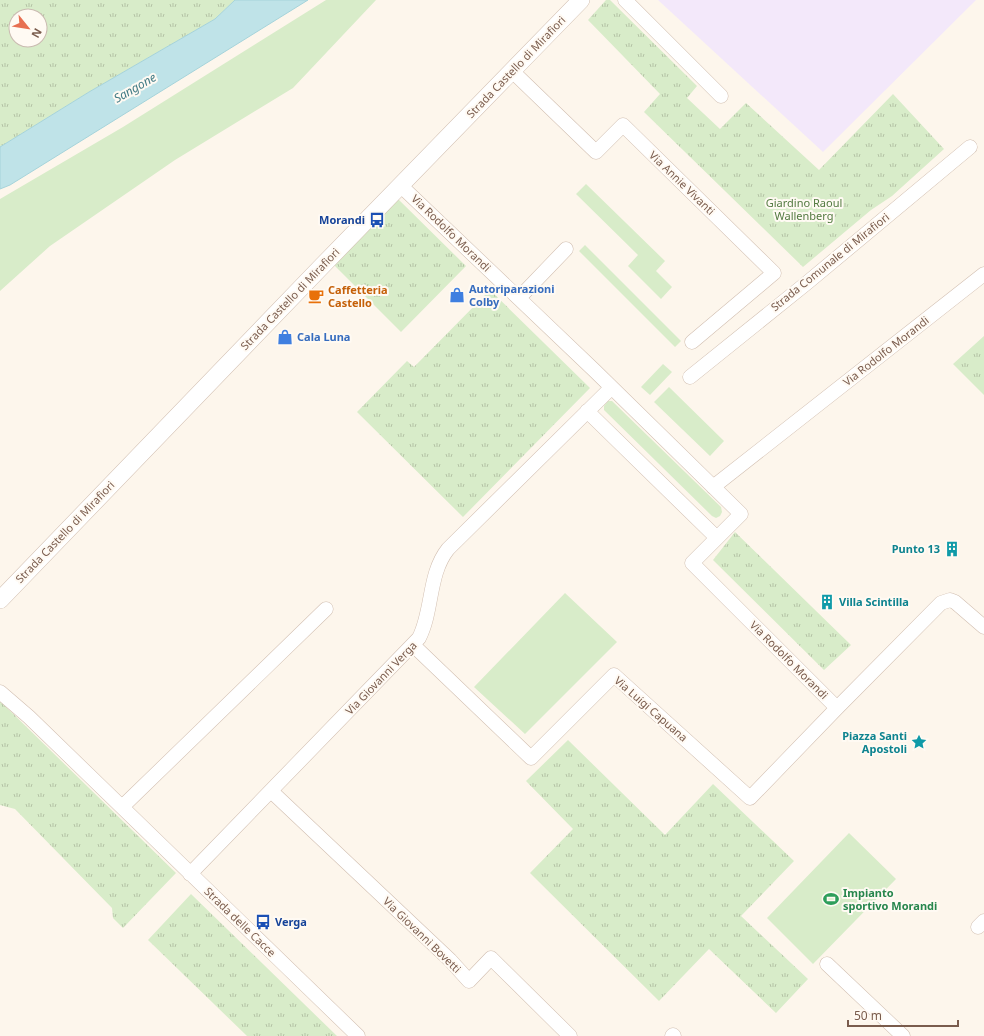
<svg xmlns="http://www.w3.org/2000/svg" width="984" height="1036" viewBox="0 0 984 1036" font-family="'Noto Sans',sans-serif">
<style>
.education{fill:#f3e8fa}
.grass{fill:#d8ecc9}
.park{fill:url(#park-tufts);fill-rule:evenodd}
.water{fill:#bfe3e8;stroke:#a5d3da}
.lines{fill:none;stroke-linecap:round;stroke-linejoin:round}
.minor-casing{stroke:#d1beb0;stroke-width:15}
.tertiary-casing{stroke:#d1beb0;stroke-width:18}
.minor{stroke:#fff;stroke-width:14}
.tertiary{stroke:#fff;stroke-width:17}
.labels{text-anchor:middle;stroke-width:4;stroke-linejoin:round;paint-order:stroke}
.street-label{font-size:11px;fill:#7a5c4d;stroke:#fffaf3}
.park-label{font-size:11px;fill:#537a41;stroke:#fffaf3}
.transit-label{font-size:11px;font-weight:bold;fill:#164399;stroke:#fffaf3;text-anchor:end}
.shop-label{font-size:11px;font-weight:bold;fill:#366cbe;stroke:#fffaf3;text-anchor:start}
.food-label{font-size:11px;font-weight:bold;fill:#c56008;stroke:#fffaf3;text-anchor:start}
.culture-label{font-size:11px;font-weight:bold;fill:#0d838f;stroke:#fffaf3;text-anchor:end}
.leisure-label{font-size:11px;font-weight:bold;fill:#27864d;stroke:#fffaf3;text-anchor:start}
.water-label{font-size:12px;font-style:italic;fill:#437c86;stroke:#fffaf3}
</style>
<defs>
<pattern id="park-tufts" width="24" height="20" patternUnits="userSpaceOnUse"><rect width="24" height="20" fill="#d8ecc9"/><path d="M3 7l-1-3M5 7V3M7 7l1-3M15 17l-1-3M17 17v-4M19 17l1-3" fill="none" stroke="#b4c2a5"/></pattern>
</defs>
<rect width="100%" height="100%" fill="#fdf6ec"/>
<!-- education -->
<path class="education" d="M658,0H976L823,152Z"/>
<!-- grass -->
<path class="grass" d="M326,0H376L293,88L175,160L50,246L0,291V199L123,127Z
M586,184L665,261L656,271L672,287L661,299L628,266L638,255L576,194Z
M585,245L681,341L675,347L579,251Z
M663,364L672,372L650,395L641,387Z
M669,387L724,441L710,456L654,402Z
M608,401H612L721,507L722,512L720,516L716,518L712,516L604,410V406Z
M565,593L617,642L525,734L474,687Z
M849,833L896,879L813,964L767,918Z"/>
<!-- park -->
<path class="park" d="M0,0H235L215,19L89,92L0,147ZM16,16H40V40H16Z
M606,0H610L697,86L687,98L720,129L746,103L819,170L893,94L944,149L892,196L871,210L803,267L644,112L660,94L588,20Z
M398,199L466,266L401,332L334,265Z
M490,290L590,388L463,517L357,412L407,361L414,367Z
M984,336V395L953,364Z
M735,532L851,645L824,670L713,560Z
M0,701L176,873L123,928L113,918L112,908L15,809L0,805Z
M568,740L665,835L713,784L794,861L741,916L808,979L776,1013L709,949L659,1001L530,873L573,829L526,781Z
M191,894L337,1036H247L148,940Z"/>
<!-- water -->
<path class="water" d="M235,0H308L10,185L0,189V147L89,92L215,19Z"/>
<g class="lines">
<defs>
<path id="minor" d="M625,0L721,96
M512,71L596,152L623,125L774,273L692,342
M400,185L595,371L741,514L692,563L837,708
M519,298L566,249
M690,377L808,282L970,147
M587,411L717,538
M713,487L984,274
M413,645L531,758L614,675L750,798L837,708L941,603L950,600L955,602L984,627
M0,692L29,717L358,1036
M271,791L450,960L469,981L491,958L570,1036
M122,807L326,609
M190,874L419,638C433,611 428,574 448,549L611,388
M978,927L984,921
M827,964L903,1036
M672,1036L673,1035L674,1036"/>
<path id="tertiary" d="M0,600L322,266L581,0"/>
</defs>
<!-- minor casing -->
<use href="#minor" class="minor-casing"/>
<!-- tertiary casing -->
<use href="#tertiary" class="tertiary-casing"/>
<!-- minor -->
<use href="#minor" class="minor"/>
<!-- tertiary -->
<use href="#tertiary" class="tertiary"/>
</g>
<!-- icons -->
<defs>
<symbol id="bus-bare" viewBox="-9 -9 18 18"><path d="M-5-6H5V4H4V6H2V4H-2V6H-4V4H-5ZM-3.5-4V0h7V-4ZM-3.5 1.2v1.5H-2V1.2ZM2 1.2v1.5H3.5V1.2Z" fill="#1a4fb4" stroke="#fffaf3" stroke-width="2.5" paint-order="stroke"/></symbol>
<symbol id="shop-bare" viewBox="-9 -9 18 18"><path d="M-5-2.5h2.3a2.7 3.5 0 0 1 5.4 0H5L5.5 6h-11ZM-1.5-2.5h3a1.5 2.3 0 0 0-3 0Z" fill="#3f7fe0" stroke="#fffaf3" stroke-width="2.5" paint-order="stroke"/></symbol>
<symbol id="cafe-bare" viewBox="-9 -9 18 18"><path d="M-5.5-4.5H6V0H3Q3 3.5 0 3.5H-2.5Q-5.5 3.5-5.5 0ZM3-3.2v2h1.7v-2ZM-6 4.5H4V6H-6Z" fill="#e8710a" stroke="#fffaf3" stroke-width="2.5" paint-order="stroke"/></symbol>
<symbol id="building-bare" viewBox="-9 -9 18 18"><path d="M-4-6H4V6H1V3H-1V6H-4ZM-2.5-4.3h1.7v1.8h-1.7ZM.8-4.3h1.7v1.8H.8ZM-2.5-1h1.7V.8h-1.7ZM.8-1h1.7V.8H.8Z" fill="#0f9aa8" stroke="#fffaf3" stroke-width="2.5" paint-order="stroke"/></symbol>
<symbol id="sight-bare" viewBox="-9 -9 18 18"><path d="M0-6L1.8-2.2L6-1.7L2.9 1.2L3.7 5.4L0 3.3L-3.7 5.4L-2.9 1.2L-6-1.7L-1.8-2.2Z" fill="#0f9aa8" stroke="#fffaf3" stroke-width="2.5" paint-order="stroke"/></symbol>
<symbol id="stadium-bare" viewBox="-9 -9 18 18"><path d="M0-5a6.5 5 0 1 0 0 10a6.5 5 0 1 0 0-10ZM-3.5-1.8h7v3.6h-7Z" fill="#2e9e5b" stroke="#fffaf3" stroke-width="2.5" paint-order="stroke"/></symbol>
</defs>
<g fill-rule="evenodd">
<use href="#bus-bare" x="366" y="209" width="22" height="22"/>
<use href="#shop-bare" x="446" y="284" width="22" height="22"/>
<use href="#cafe-bare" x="305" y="285" width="22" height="22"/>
<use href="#shop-bare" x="274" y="326" width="22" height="22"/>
<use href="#building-bare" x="941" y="538" width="22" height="22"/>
<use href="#building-bare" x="816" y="591" width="22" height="22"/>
<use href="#sight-bare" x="908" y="731" width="22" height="22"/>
<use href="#stadium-bare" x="820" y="888" width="22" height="22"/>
<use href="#bus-bare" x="252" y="911" width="22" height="22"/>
</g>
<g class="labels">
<!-- street labels -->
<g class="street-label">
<text transform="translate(516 67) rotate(-46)" y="4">Strada Castello di Mirafiori</text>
<text transform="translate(682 183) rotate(44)" y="4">Via Annie Vivanti</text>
<text transform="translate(451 233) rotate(44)" y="4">Via Rodolfo Morandi</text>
<text transform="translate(830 262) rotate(-39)" y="4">Strada Comunale di Mirafiori</text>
<text transform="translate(290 299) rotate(-46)" y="4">Strada Castello di Mirafiori</text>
<text transform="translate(886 351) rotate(-38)" y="4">Via Rodolfo Morandi</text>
<text transform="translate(65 532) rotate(-46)" y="4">Strada Castello di Mirafiori</text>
<text transform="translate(789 660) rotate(45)" y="4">Via Rodolfo Morandi</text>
<text transform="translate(381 678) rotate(-46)" y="4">Via Giovanni Verga</text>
<text transform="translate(651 709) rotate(41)" y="4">Via Luigi Capuana</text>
<text transform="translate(240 922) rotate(44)" y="4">Strada delle Cacce</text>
<text transform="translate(422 935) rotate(44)" y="4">Via Giovanni Bovetti</text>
</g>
<!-- park labels -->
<g class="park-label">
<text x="804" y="207">Giardino Raoul<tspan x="804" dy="13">Wallenberg</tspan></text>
</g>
<!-- transit labels -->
<g class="transit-label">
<text x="365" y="224">Morandi</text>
<text x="275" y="926" text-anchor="start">Verga</text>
</g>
<!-- shop labels -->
<g class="shop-label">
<text x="469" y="293">Autoriparazioni<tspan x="469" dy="13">Colby</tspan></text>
<text x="297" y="341">Cala Luna</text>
</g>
<!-- food labels -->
<g class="food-label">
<text x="328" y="294">Caffetteria<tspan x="328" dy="13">Castello</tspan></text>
</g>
<!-- culture labels -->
<g class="culture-label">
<text x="940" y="553">Punto 13</text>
<text x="839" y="606" text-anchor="start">Villa Scintilla</text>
<text x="907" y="740">Piazza Santi<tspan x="907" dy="13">Apostoli</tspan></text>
</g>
<!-- leisure labels -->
<g class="leisure-label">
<text x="843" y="897">Impianto<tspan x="843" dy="13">sportivo Morandi</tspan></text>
</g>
<!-- water labels -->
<g class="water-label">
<text transform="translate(135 88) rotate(-30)" y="4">Sangone</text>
</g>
</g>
<!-- north arrow -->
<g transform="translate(28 28) rotate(120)"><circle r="19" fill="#fffaf3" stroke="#cabbb1"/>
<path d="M0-3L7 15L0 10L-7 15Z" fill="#e76f51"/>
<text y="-6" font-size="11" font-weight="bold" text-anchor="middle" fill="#7a5c4d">N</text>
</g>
<!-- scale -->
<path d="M848 1020v6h110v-6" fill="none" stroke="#7a5c4d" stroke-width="2"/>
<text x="854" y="1020" font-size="12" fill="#7a5c4d" stroke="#fffaf3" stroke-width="3" paint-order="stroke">50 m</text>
</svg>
